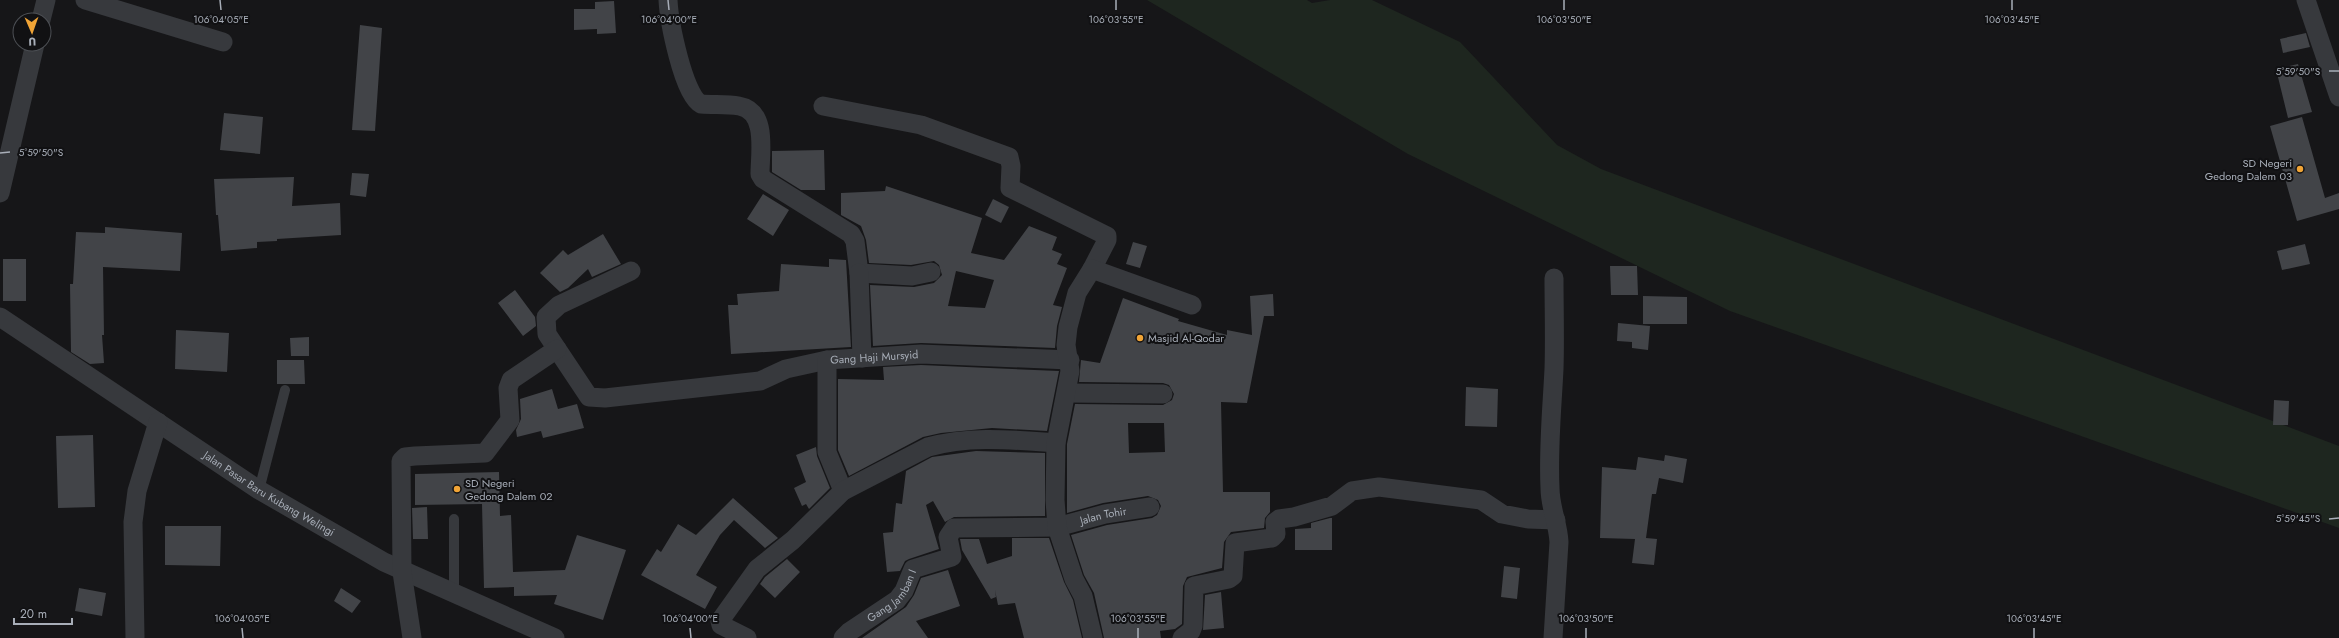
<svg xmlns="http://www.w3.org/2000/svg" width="2339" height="638" viewBox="0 0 2339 638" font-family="Jost,sans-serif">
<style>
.green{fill:#1e261f}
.building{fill:#424448;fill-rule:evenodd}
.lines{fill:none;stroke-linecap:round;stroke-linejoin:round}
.service{stroke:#37393d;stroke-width:10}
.minor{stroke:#37393d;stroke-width:19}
.ticks{fill:none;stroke:#a8aeb8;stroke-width:1.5}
.poi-dot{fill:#f0a436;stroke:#111113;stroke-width:1.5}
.labels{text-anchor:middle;stroke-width:4;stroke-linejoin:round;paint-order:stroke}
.poi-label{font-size:11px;fill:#a8aeb8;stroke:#111113;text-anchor:start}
.street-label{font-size:11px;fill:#a8aeb8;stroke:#111113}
.ticks-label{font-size:10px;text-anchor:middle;fill:#a8aeb8;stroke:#111113;stroke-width:4;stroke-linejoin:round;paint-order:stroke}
</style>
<rect width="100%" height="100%" fill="#161618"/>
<!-- green -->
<path class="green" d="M1147,0H1307L1312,3L1330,0H1372L1460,42L1557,145L1601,169L2339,446V528L1730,311L1408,154Z"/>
<!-- building -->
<path class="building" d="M614,1L616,33L597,34V29L574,30V9H595V2Z
M360,25L382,28L375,131L352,130Z
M2306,33L2310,47L2283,53L2280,39Z
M2298,64L2312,112L2288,118L2276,69Z
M224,113L263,117L260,154L220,150Z
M2302,117L2325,198L2339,193V209L2297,221L2270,126Z
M824,150L825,190H801L772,172V151Z
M352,173L369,174L366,197L350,195Z
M294,177L292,206L340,203L341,235L277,239V241L257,242V248L221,251L218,215H216L214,179Z
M886,186L982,218L971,253L1004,260L1029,226L1057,237L1052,250L1062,254L1057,264L1067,268L1053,305L1062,307L1057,326L1055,348L921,343L873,346L870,285L914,287L934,283L942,275L939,265L934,261L911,265L869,263L866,240L861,226L841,215V193L885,191ZM956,271L994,280L985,308L948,306Z
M763,194L789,210L773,236L747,219Z
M993,199L1009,207L1001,223L985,215Z
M105,227L182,233L180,271L103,267L104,335H102L104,363L90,364L71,352L70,284H73L76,232L105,233Z
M603,234L621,264L592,277L588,269L568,288L560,292L540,273L563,250L568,255Z
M1133,242L1147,246L1140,268L1126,264Z
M2305,244L2310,264L2282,270L2277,251Z
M3,259H26V301H3Z
M829,259L846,260L851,347L731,354L728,305H738L737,294L779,291L781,264L829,267Z
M1610,266H1637L1638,295H1611Z
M515,290L535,317L536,326L523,336L498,303Z
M1273,294L1274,316H1264L1247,403L1221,402L1223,492H1270V512L1265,518L1264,528L1231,532L1224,542L1222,568L1187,577L1183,586L1182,624L1175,629L1160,631L1161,638H1104L1094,593L1084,575L1071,535L1107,525L1152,518L1157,515L1161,506L1158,500L1148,496L1103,503L1067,513V444L1075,404L1163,405L1172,400L1174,394L1169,385L1163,383L1079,382L1081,360L1100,363L1123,298L1179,319L1178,321L1227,335V330L1252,335L1250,296ZM1128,423H1164L1165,452L1129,453Z
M1643,296L1687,297V324H1643Z
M1618,323L1650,326L1648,350L1632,348V342L1617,341Z
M176,330L229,333L227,372L175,369Z
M309,337V356H291L290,338Z
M277,360H304L305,384H277Z
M921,365L1059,371L1047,431L992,428L941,433L923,437L849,476L838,450V379L884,380L883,367Z
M1466,387L1498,389L1497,427L1465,426Z
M552,389L558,409L577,404L584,428L543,438L541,431L517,437L516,430L521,419L520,399Z
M2274,400L2289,401L2288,425H2273Z
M93,435L95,507L58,508L56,436Z
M816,447L817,456L830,488L809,509L806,504L802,506L794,488L806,482L796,455Z
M976,451L1045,453V516L954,517L945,522L933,501L926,505L939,549L909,559L905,561L900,571L887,572L883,533L893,532L896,503L902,504L906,471L932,457Z
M1665,455L1687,459L1683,483L1659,478L1656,494H1652L1646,538L1657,539L1654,565L1632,563L1635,539L1600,538L1602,467L1636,470L1638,457L1664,461Z
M499,472L500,516L511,515L513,572L565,570L577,535L626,550L603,620L554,604L557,595L514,596V587L484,588L482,504L415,505V474Z
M733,498L778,538L765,548L734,520L720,535L696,575L717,587L705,609L641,575L657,549L661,552L678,524L696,535Z
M427,507L428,539H413L412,508Z
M1330,518H1332V550H1295V529L1311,528V523Z
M165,526H221L220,566L165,565Z
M1012,538H1049L1064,582L1073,600L1082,638H1024L1015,603L998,605L995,590L996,597L991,599L962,550L960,539H979L987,564L1012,556Z
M787,559L800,572L775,598L760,584L765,577Z
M1504,566L1520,568L1517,599L1501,597Z
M948,570L960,606L916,621L928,638H862L906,607L914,595L921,578Z
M79,588L106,593L102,616L75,611Z
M341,588L361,601L352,613L334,601Z
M1221,592L1224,628L1203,630L1205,595Z"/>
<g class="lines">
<!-- service -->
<path class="service" d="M259,490L285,390
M454,593V519"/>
<!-- minor -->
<g class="minor">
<path d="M85,0L223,42"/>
<path d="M668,0C669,20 683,95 701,104C714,105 727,104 739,106C768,111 760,153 760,174L763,179L851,234L855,241L859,273L912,276L931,272"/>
<path d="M2306,0L2339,97"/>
<path d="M41,20L46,0"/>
<path d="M823,106L921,125L1009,157L1011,166L1010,188L1107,236V240L1092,269"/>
<path d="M0,193L35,44"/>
<path id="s1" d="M631,271L559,305L546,317L547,334L589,397L605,398L760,381L786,369L827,360L921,354L1070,360"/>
<path d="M859,273L862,358"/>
<path id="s2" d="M0,317L259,490L384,562L555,638"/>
<path d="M827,360V452L843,491"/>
<path d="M1068,393L1163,394"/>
<path d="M135,638L133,522L137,491L158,422"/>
<path d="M412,638L402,572L401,461L405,457L415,456L485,453L510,420L508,388L511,380L557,349"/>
<path d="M747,638L721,625L720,621L722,618L757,569L793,540L843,491L928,447C970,435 1014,440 1056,443"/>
<path id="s3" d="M843,638L849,632L897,600L904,591L913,569L952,557L948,537L954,528L1057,527L1105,514L1150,507"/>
<path d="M1093,638L1083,596L1074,579L1057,527L1055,500L1056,443L1070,371L1066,345L1068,327L1077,293L1092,269L1192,305"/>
<path d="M1182,638L1191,631L1193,626L1194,586L1229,579L1233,576L1235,543L1272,538L1276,534L1275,522L1279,519L1294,517L1332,506L1352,491L1379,487L1481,500L1502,514L1528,519L1556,520"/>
<path d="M1553,638L1559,542C1558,523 1550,507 1550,488C1548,448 1552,409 1554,369C1555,339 1554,308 1554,278"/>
</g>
</g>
<!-- ticks -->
<path class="ticks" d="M220,0L221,10M668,0L669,10M1116,0V10M1564,0V10M2012,0V10M2329,71H2339M0,153L10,152M2329,519L2339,518M242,628L243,638M690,628L691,638M1138,628V638M1586,628V638M2034,628V638"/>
<!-- markers -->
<g class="poi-dot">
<circle cx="2300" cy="169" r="4"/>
<circle cx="1140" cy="338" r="4"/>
<circle cx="457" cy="489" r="4"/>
</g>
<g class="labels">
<!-- poi labels -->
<g class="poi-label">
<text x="2292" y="167" text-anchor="end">SD Negeri<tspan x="2292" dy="13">Gedong Dalem 03</tspan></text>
<text x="1148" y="342">Masjid Al-Qodar</text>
<text x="465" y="487">SD Negeri<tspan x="465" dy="13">Gedong Dalem 02</tspan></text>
</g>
<!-- street labels -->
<g class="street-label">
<text dy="4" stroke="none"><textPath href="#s1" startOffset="480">Gang Haji Mursyid</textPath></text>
<text dy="4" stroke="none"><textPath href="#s2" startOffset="322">Jalan Pasar Baru Kubang Welingi</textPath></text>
<text dy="4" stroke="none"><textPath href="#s3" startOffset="324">Jalan Tohir</textPath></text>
<text dy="4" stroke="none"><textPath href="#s3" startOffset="66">Gang Jamban I</textPath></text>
</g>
</g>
<g class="ticks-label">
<text x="221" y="23">106°04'05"E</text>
<text x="669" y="23">106°04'00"E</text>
<text x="1116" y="23">106°03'55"E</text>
<text x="1564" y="23">106°03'50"E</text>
<text x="2012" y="23">106°03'45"E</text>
<text x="2298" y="75">5°59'50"S</text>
<text x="41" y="156">5°59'50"S</text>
<text x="2298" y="522">5°59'45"S</text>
<text x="242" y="622">106°04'05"E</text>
<text x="690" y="622">106°04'00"E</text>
<text x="1138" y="622">106°03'55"E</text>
<text x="1586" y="622">106°03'50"E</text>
<text x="2034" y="622">106°03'45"E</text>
</g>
<!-- north arrow -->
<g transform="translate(32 32) rotate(178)"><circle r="19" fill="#111113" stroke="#4d5055"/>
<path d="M0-3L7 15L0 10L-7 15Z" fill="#f0a436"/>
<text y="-6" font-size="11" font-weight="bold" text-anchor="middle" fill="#a8aeb8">U</text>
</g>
<!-- scale -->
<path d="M14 618v6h58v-6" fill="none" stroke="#a8aeb8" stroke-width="2"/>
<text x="20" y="618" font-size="12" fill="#a8aeb8" stroke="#111113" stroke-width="3" paint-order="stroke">20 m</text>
</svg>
